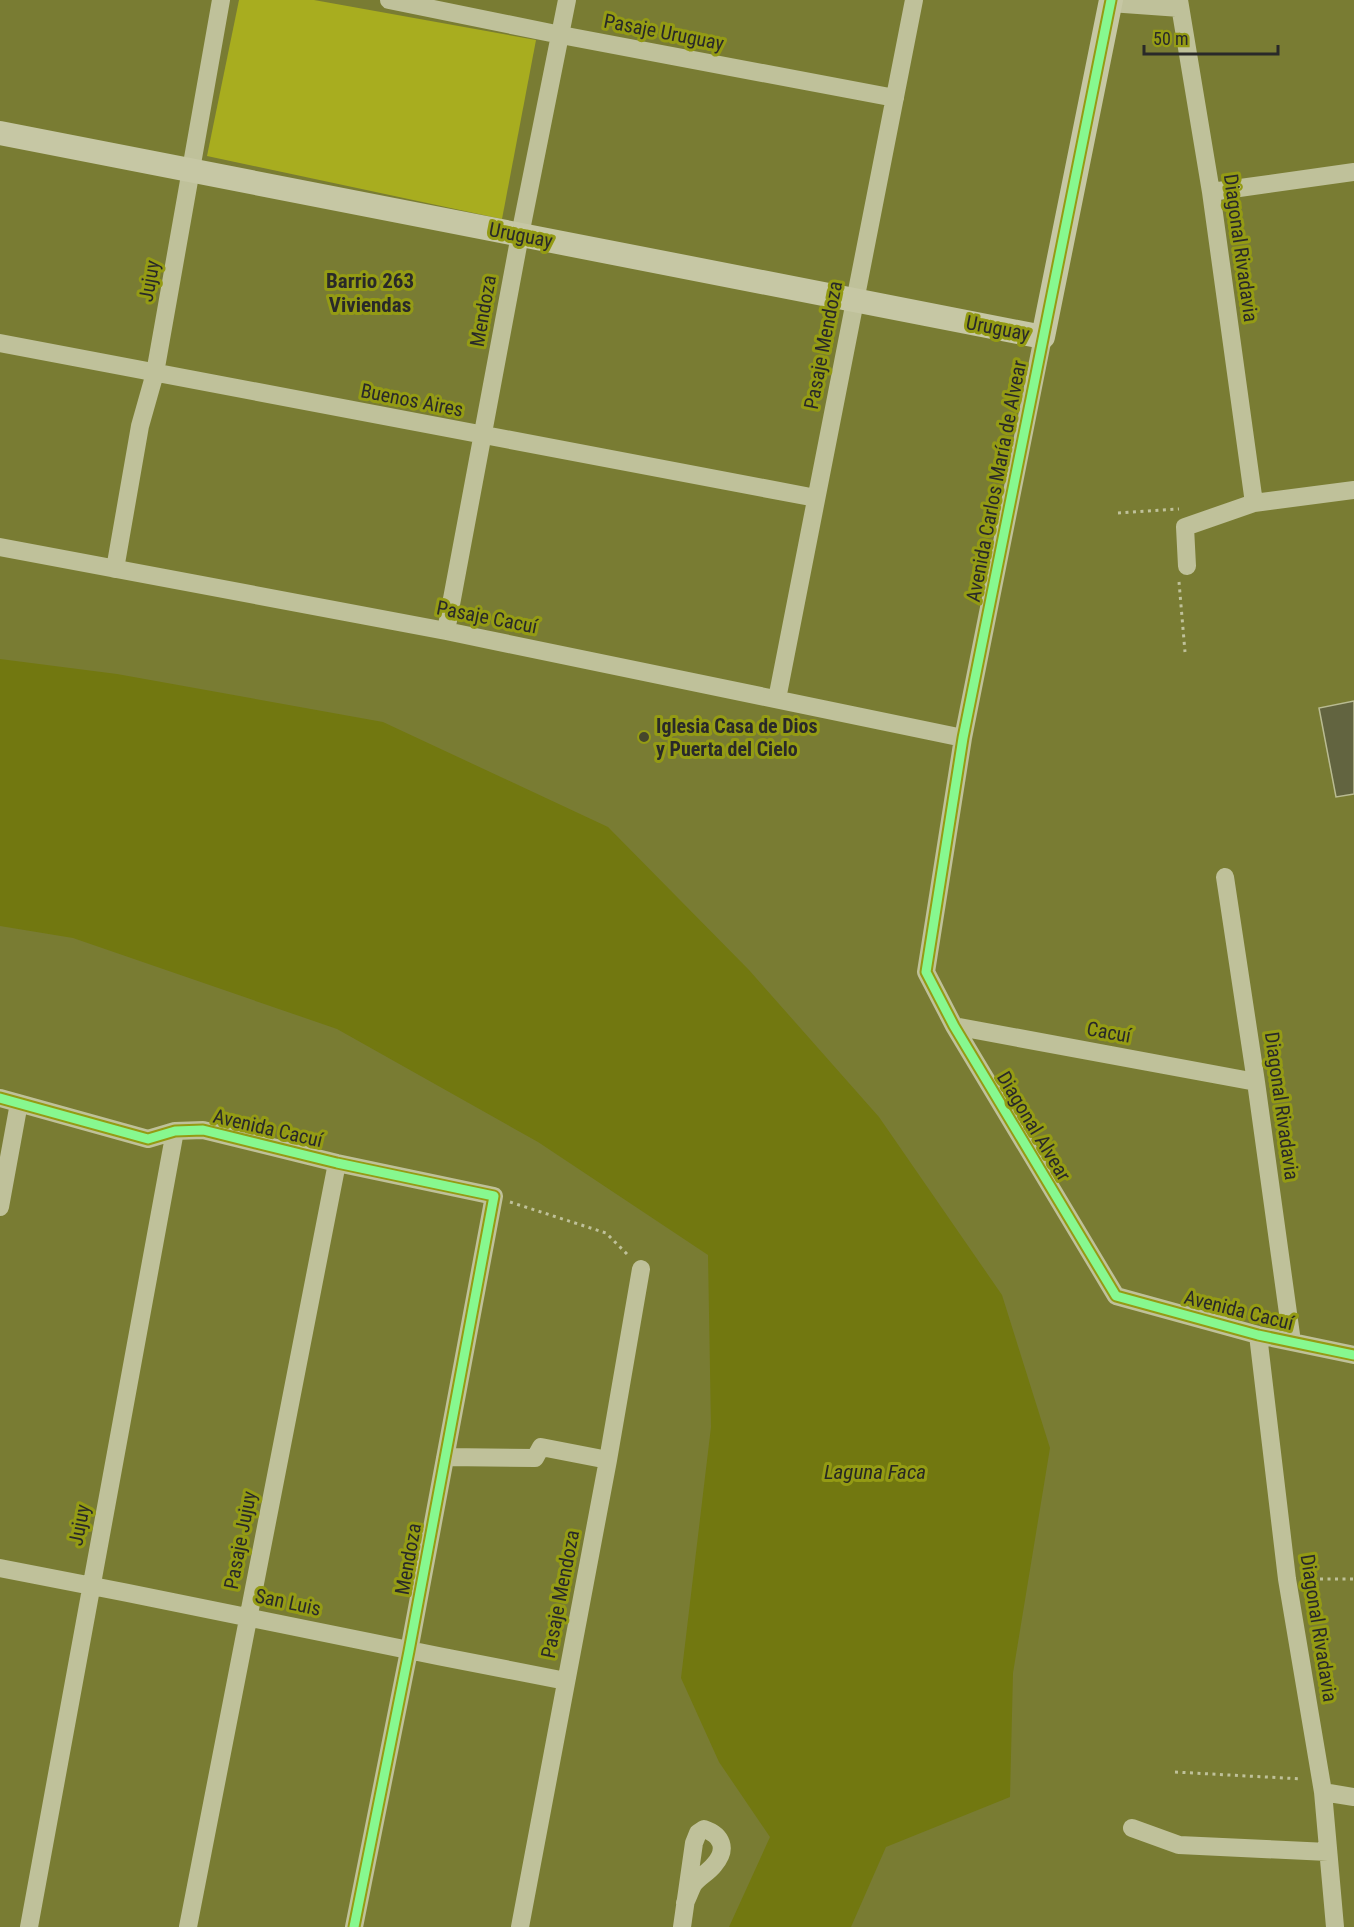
<svg xmlns="http://www.w3.org/2000/svg" width="1354" height="1927" viewBox="0 0 1354 1927" font-family="'Roboto Condensed',sans-serif">
<style>
.green{fill:#a8ad1f}
.water{fill:#727810}
.building{fill:#626440;stroke:#b9bb92;stroke-width:1.5}
.lines{fill:none;stroke-linecap:round;stroke-linejoin:round}
.path{stroke:#bfc19a;stroke-width:3;stroke-dasharray:3 4.5;stroke-linecap:butt}
.street{stroke:#bfc19a;stroke-width:18}
.secondary{stroke:#c6c7a4;stroke-width:24}
.cycleway-casing{stroke:#949b14;stroke-width:13}
.cycleway{stroke:#87f88f;stroke-width:9}
.poi-dot{fill:#45462c;stroke:#949b14;stroke-width:2}
.labels{text-anchor:middle;stroke-width:6;stroke-linejoin:round;paint-order:stroke}
.street-label{font-size:20px;fill:#292929;stroke:#949b14}
.poi-label{font-size:20px;font-weight:bold;fill:#292929;stroke:#949b14;text-anchor:start}
.neighbourhood-label{font-size:21px;font-weight:bold;fill:#292929;stroke:#949b14}
.water-label{font-size:21px;font-style:italic;fill:#282822;stroke:#949b14}
</style>
<rect width="100%" height="100%" fill="#797c33"/>
<!-- green -->
<path class="green" d="M239,0H314L536,40L502,219L207,156Z"/>
<!-- water -->
<path class="water" d="M0,659L117,674L383,722L608,827L749,970L879,1117L1002,1295L1050,1448L1013,1673L1010,1797L886,1847L851,1927H729L770,1837L719,1762L681,1678L711,1427L708,1255L538,1142L337,1029L73,938L0,926Z"/>
<!-- building -->
<path class="building" d="M1354,701V794L1336,797L1319,708Z"/>
<g class="lines">
<!-- path -->
<path class="path" d="M1118,513L1179,509
M1179,582L1185,652
M510,1202L606,1233L630,1257
M1305,1579H1354
M1175,1772L1302,1779"/>
<!-- street -->
<path class="street" d="M389,0L561,35L895,98
M1179,0L1211,192L1254,503
M1110,3L1180,8
M1211,192L1354,172
M1043,337L963,738L926,972L954,1026L1116,1296L1258,1335L1354,1355
M0,343L816,498
M0,547L446,631L963,738
M1187,566L1185,527L1254,503L1354,490
M115,569L140,426L155,373L221,0
M446,631L520,235L567,0
M777,699L914,0
M1225,877L1256,1082L1292,1342
M954,1026L1256,1082
M0,1098L148,1139L175,1131L203,1130L337,1163L494,1196L409,1651L354,1927
M0,1207L19,1103
M1258,1335L1287,1579L1323,1792L1335,1927
M445,1457L535,1458L541,1447L608,1460
M0,1568C189,1604 377,1645 566,1681
M1323,1792L1354,1797
M1132,1828L1179,1845L1328,1852
M29,1927L175,1131
M188,1927L337,1163
M520,1927L608,1460L641,1269
M682,1927L694,1843L698,1833L704,1829C722,1835 728,1849 714,1865C708,1873 698,1877 693,1885C690,1891 688,1897 685,1903"/>
<!-- secondary -->
<path class="secondary" d="M0,133L1043,337L1111,0"/>
<defs>
<path id="cycleway" d="M1111,0L963,738L926,972L954,1026L1116,1296L1258,1335L1354,1355
M0,1098L148,1139L175,1131L203,1130L337,1163L494,1196L409,1651L354,1927"/>
</defs>
<!-- cycleway casing -->
<use href="#cycleway" class="cycleway-casing"/>
<!-- cycleway -->
<use href="#cycleway" class="cycleway"/>
</g>
<!-- markers -->
<circle class="poi-dot" cx="644" cy="737" r="6"/>
<g class="labels">
<!-- street labels -->
<g class="street-label">
<text transform="translate(664 32) rotate(11)" y="7">Pasaje Uruguay</text>
<text transform="translate(521 235) rotate(11)" y="7">Uruguay</text>
<text transform="translate(1241 248) rotate(82)" y="7">Diagonal Rivadavia</text>
<text transform="translate(149 281) rotate(-80)" y="7">Jujuy</text>
<text transform="translate(483 311) rotate(-80)" y="7">Mendoza</text>
<text transform="translate(998 328) rotate(11)" y="7">Uruguay</text>
<text transform="translate(823 345) rotate(-79)" y="7">Pasaje Mendoza</text>
<text transform="translate(412 400) rotate(11)" y="7">Buenos Aires</text>
<text transform="translate(996 481) rotate(-79)" y="7">Avenida Carlos María de Alvear</text>
<text transform="translate(487 617) rotate(11)" y="7">Pasaje Cacuí</text>
<text transform="translate(1109 1032) rotate(10)" y="7">Cacuí</text>
<text transform="translate(1282 1106) rotate(82)" y="7">Diagonal Rivadavia</text>
<text transform="translate(1034 1126) rotate(59)" y="7">Diagonal Alvear</text>
<text transform="translate(268 1128) rotate(13)" y="7">Avenida Cacuí</text>
<text transform="translate(1239 1310) rotate(14)" y="7">Avenida Cacuí</text>
<text transform="translate(79 1525) rotate(-79)" y="7">Jujuy</text>
<text transform="translate(240 1540) rotate(-79)" y="7">Pasaje Jujuy</text>
<text transform="translate(408 1559) rotate(-80)" y="7">Mendoza</text>
<text transform="translate(560 1594) rotate(-79)" y="7">Pasaje Mendoza</text>
<text transform="translate(288 1602) rotate(12)" y="7">San Luis</text>
<text transform="translate(1319 1628) rotate(81)" y="7">Diagonal Rivadavia</text>
</g>
<!-- poi labels -->
<g class="poi-label">
<text x="656" y="733">Iglesia Casa de Dios<tspan x="656" dy="23">y Puerta del Cielo</tspan></text>
</g>
<!-- neighbourhood labels -->
<g class="neighbourhood-label">
<text x="370" y="288">Barrio 263<tspan x="370" dy="24">Viviendas</tspan></text>
</g>
<!-- water labels -->
<g class="water-label">
<text x="875" y="1479">Laguna Faca</text>
</g>
</g>
<!-- scale -->
<path d="M1144 45v9h134v-9" fill="none" stroke="#292929" stroke-width="3"/>
<text x="1153" y="45" font-size="18" fill="#292929" stroke="#949b14" stroke-width="4.5" paint-order="stroke">50 m</text>
</svg>
